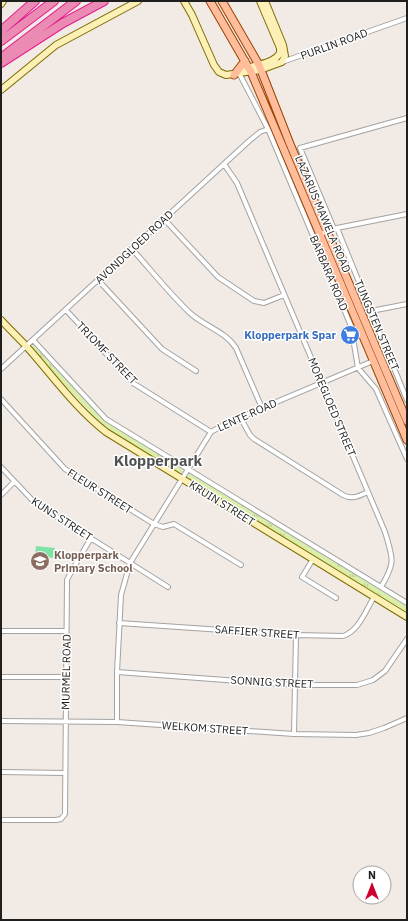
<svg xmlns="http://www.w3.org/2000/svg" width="408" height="921" viewBox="0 0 408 921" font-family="'IBM Plex Sans',sans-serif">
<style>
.grass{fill:url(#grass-tufts)}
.pitch{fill:#80e3a6}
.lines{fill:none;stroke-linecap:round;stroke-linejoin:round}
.street-casing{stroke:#a3a3a3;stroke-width:6}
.secondary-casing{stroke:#7d6d00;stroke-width:8}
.primary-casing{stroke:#9b4400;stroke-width:9}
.highway-casing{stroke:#e31d8f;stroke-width:10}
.street{stroke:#fff;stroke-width:4}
.secondary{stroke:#fcf0b7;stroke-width:6}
.primary{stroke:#ffbd9c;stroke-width:7}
.highway{stroke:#eb8ab3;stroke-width:8}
.labels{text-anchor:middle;stroke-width:3;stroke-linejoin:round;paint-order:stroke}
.street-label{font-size:11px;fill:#1f1f1f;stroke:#fff}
.shop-label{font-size:11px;font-weight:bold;fill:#366cbe;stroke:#fff;text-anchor:end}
.education-label{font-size:11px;font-weight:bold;fill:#785e54;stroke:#fff;text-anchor:start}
.district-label{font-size:15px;font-weight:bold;fill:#525252;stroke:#fff}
</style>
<defs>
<pattern id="grass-tufts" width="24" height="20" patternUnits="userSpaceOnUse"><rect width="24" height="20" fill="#daeda9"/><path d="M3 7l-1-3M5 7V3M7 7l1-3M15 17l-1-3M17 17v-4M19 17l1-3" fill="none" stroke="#bbcb91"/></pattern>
</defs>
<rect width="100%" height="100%" fill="#f1eae5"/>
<!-- grass -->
<path class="grass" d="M33,345L103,419L182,468L183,472L179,473L106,429L31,349V347Z
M192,474L407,606V613L189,480L188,475Z"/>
<!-- pitch -->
<path class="pitch" d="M36,546L55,548L54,558L35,556Z"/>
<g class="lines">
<defs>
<path id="street" d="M282,62L407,18
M239,73L268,129L351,326L358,368L376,389L407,459
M224,164L237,183L385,532C393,559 396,562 381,587
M164,219L218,277L254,301L264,303L284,295
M337,228L407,400
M334,229L300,148L407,118
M320,234L337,228L407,214
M132,249C151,270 169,293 190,313C204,326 225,331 236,348L262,408
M98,280L162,349L196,371
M66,310L133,383L211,432
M371,311L407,304
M33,340L106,419L407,603
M1,369L249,141L260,132L268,129
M1,399L65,469L154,524L163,527L174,524L241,565
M240,417L250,435L254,439L343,495C352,500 359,496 368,492
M1,467L35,503L168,587
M1,495L14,482
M313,559L302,577L336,598
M119,623L296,635L343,636C359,631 366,610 374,597
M1,631H66
M117,672L295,685H357L373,680L385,671L407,639
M1,677H66
M1,721L117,722L294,734L356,735L369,733L384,728L407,718
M117,722V672L121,595L130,563L211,432L227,423L373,361
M294,734L296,635
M1,772L65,773
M1,820H56L61,819L65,814L67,580L70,574L91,538"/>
<path id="secondary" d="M184,1L192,15L214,65L219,72L226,75L260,70L282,62L285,56L283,45L265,1
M1,4L3,1
M245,70C255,63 273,65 280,53V48L260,1
M1,90L56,45L138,1
M1,320C9,329 18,337 27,347C52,375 76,409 106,432L407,617"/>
<path id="primary" d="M210,1L251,72L407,440
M222,1L259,65L290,144L407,421
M234,75L245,61"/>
<path id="highway" d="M1,31L35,1
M1,41L54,1
M5,55L76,1
M1,63L63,23L104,1"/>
</defs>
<!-- street casing -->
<use href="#street" class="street-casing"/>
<!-- secondary casing -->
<use href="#secondary" class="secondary-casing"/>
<!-- primary casing -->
<use href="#primary" class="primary-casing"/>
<!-- highway casing -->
<use href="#highway" class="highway-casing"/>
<!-- street -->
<use href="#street" class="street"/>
<!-- secondary -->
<use href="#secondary" class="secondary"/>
<!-- primary -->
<use href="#primary" class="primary"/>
<!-- highway -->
<use href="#highway" class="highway"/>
</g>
<!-- icons -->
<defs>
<symbol id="supermarket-disc" viewBox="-11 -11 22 22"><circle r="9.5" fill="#3f7fe0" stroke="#fff"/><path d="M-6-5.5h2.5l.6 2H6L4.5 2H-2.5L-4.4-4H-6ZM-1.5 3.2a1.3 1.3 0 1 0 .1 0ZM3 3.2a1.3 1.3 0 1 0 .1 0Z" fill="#fff"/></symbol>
<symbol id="school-disc" viewBox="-11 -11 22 22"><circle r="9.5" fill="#8d6e63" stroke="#fff"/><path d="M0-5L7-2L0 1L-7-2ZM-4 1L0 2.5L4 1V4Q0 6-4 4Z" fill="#fff"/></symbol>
</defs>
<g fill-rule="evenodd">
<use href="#supermarket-disc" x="339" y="324" width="22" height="22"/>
<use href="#school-disc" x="29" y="550" width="22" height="22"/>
</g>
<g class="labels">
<!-- street labels -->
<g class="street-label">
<text transform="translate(334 44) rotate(-20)" y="4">PURLIN ROAD</text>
<text transform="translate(323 214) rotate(67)" y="4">LAZARUS MAWELA ROAD</text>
<text transform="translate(134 247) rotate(-43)" y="4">AVONDGLOED ROAD</text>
<text transform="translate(329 273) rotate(67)" y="4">BARBARA ROAD</text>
<text transform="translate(377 325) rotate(67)" y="4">TUNGSTEN STREET</text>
<text transform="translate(107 353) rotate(46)" y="4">TRIOMF STREET</text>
<text transform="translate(332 407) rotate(67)" y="4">MOREGLOED STREET</text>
<text transform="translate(247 415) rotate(-24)" y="4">LENTE ROAD</text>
<text transform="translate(100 491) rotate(32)" y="4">FLEUR STREET</text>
<text transform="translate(222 503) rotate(32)" y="4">KRUIN STREET</text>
<text transform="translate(62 519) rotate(33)" y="4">KUNS STREET</text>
<text transform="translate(257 632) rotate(4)" y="4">SAFFIER STREET</text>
<text transform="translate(66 672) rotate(-89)" y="4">MURMEL ROAD</text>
<text transform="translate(272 682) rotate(3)" y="4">SONNIG STREET</text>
<text transform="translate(205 728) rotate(4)" y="4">WELKOM STREET</text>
</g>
<!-- shop labels -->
<g class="shop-label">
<text x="336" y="339">Klopperpark Spar</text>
</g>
<!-- education labels -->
<g class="education-label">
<text x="54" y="559">Klopperpark<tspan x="54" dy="13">Primary School</tspan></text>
</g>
<!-- district labels -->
<g class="district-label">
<text x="158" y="466">Klopperpark</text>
</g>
</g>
<!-- border -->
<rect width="408" height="921" fill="none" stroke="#1f1f1f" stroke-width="4"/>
<!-- north arrow -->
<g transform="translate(372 885)"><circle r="19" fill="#ffffff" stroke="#a5a5a5"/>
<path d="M0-3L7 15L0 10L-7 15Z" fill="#cf0030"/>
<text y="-6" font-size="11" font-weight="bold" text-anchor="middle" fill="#1f1f1f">N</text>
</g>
</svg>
